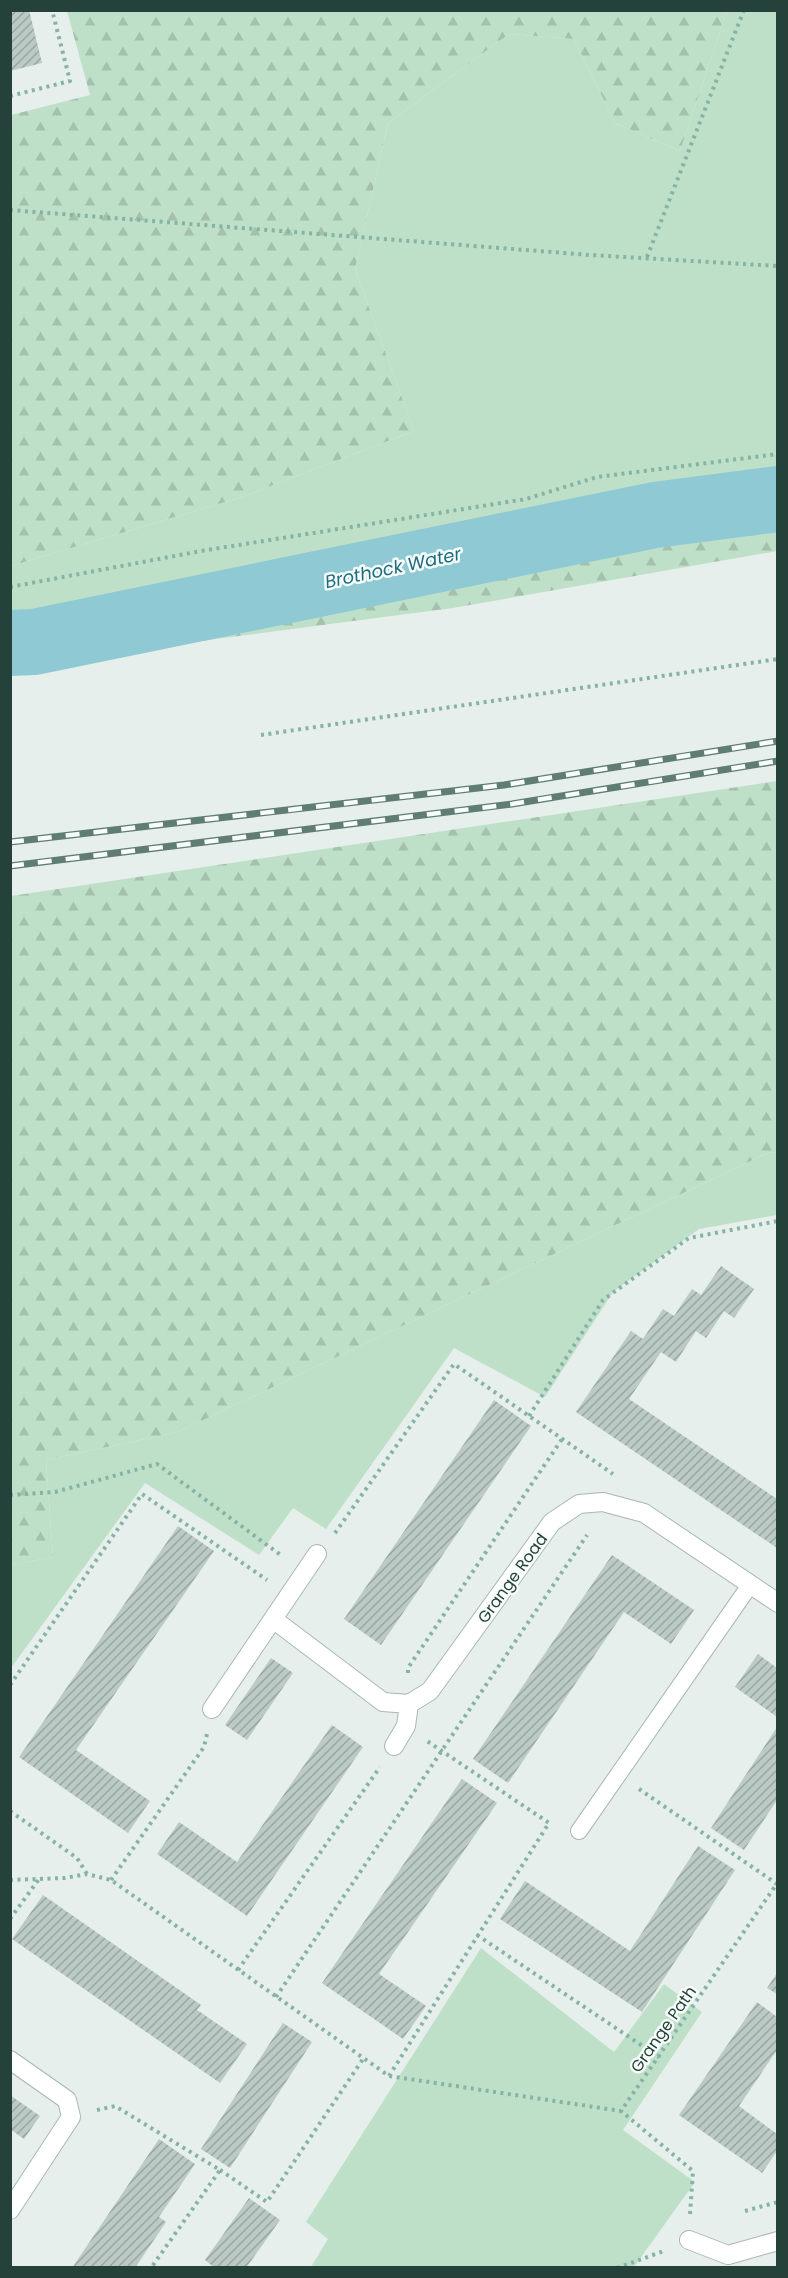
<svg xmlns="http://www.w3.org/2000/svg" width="788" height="2278" viewBox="0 0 788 2278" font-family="Poppins,sans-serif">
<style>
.green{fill:#bfe0c8}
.forest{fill:url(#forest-firs)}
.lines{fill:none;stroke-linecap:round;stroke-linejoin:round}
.river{stroke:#8ec9d4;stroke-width:66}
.building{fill:url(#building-hatch)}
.service-casing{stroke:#a8b8b2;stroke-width:18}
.minor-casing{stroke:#a8b8b2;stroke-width:20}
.path{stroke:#86b3a5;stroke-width:4;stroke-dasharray:3 4.5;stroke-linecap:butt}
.service{stroke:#fff;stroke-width:16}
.minor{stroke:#fff;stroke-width:18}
.rail-casing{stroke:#5f7d75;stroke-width:7}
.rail{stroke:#f7fbf9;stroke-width:4.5;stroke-dasharray:14;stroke-linecap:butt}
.labels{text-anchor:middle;stroke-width:5;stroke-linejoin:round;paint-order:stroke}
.street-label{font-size:16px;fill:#24423a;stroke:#f7fbf9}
.water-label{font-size:18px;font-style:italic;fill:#1c6f80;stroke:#f7fbf9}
</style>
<defs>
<pattern id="forest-firs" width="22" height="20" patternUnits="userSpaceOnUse" patternTransform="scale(1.5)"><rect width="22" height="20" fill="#bfe0c8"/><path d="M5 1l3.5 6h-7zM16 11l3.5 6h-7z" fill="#a4c1ad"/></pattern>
<pattern id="building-hatch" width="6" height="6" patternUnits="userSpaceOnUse" patternTransform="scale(1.5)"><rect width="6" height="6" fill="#bbcac4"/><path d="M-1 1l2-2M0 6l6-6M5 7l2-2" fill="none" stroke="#98a6a0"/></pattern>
</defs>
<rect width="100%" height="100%" fill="#e6efeb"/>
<!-- green -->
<path class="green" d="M727,11H777V485L569,519L74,610L110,653L11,664V566L242,497L414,431L355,269L388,123L509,34L574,39L615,123L680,151Z
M770,1152L777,1153V1215L699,1229L613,1292L545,1397L454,1348L326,1529L293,1508L259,1555L145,1483L11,1668V1565L53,1557L46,1460L178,1432Z
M481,1948L614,2052L664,1984L702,2012L623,2130L695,2182L634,2267H311L328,2239L306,2222Z"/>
<!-- forest -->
<path class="forest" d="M67,11V10L727,11L680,151L615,123L574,39L509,34L388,123L355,269L414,431L242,497L11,566V115L90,95Z
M777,485V551L453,608L110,653L73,611L569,519Z
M777,781V1153L770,1152L178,1432L46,1460L53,1557L11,1565V896Z"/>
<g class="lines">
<!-- river -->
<path class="river" d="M10,643L34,642L655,515L778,499"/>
</g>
<!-- building -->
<path class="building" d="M10,10H29L42,63L10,71Z
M721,1266L754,1289L734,1318L724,1311L706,1338L696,1331L676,1362L661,1352L629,1399L777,1499V1548L576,1412L631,1331L643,1339L663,1309L674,1316L692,1289L701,1295Z
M494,1400L531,1426L381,1645L344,1619Z
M178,1526L214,1551L76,1750L150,1801L128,1833L19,1757Z
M612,1555L694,1610L671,1644L624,1612L508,1783L473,1759Z
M758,1654L777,1668V1717L735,1687Z
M271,1658L293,1673L247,1740L225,1725Z
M332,1725L363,1747L247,1916L157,1854L179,1822L237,1862Z
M777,1727V1800L744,1850L711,1828Z
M462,1779L497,1803L379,1974L426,2006L403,2039L322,1983Z
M698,1846L735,1870L642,2012L500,1919L525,1881L630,1951Z
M43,1895L201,2005L197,2010L247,2044L220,2083L12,1939Z
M777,1973V1994L767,1988Z
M757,2002L777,2017V2050L739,2106L777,2134V2151L762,2173L679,2115Z
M283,2023L312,2042L230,2168L201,2149Z
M10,2095L40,2116L24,2139L10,2129Z
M159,2139L195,2164L159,2217L166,2222L135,2268H72Z
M249,2198L280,2220L246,2268H215L205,2260Z"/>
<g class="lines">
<defs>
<path id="service" d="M579,1831L750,1585"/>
<path id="minor" d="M273,1619L383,1702L409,1704L430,1691L552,1522L579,1504L603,1502L644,1513L778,1603
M212,1709L317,1554
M394,1746L406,1726L409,1704
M10,2060L67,2100L71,2117L10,2210
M689,2240L728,2255L778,2241"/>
</defs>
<!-- service casing -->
<use href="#service" class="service-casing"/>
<!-- minor casing -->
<use href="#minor" class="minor-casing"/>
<!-- path -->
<path class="path" d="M10,96L70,81L52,10
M10,210L590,255L778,266
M647,257L744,10
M10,587L201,551L526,499L597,477L778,454
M261,735L778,659
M529,1416L603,1300L689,1238L778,1221
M10,1495L55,1492L157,1464L282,1556
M335,1533L454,1364L613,1474
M408,1673V1668L562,1439
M10,1685L142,1494L267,1580
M639,1789L777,1884
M10,1811L77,1858L87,1874
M10,1880L65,1878L87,1874L111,1880L389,2076L621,2111
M111,1880L204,1747L207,1734
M10,1919L39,1879
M477,1935L659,2057
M238,1970L380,1767
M276,1997L587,1535
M389,2076L549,1823L427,1741
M97,2110L115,2106L220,2170L151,2268
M220,2170L267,2202L363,2059
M745,2211L778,2202
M690,2214L693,2171L621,2111L778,1882
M617,2268L664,2251"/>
<!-- service -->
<use href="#service" class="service"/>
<!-- minor -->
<use href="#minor" class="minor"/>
<defs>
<path id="rail" d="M10,842L504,785L778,741
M10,866L512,804L778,761"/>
</defs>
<!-- rail casing -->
<use href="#rail" class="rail-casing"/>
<!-- rail -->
<use href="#rail" class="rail"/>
</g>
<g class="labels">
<!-- street labels -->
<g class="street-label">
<text transform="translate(512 1578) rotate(-54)" y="6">Grange Road</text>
<text transform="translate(663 2029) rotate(-55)" y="6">Grange Path</text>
</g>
<!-- water labels -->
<g class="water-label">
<text transform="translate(393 568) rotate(-12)" y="6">Brothock Water</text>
</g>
</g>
<!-- border -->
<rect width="788" height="2278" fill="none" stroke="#24423a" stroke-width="24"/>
</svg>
